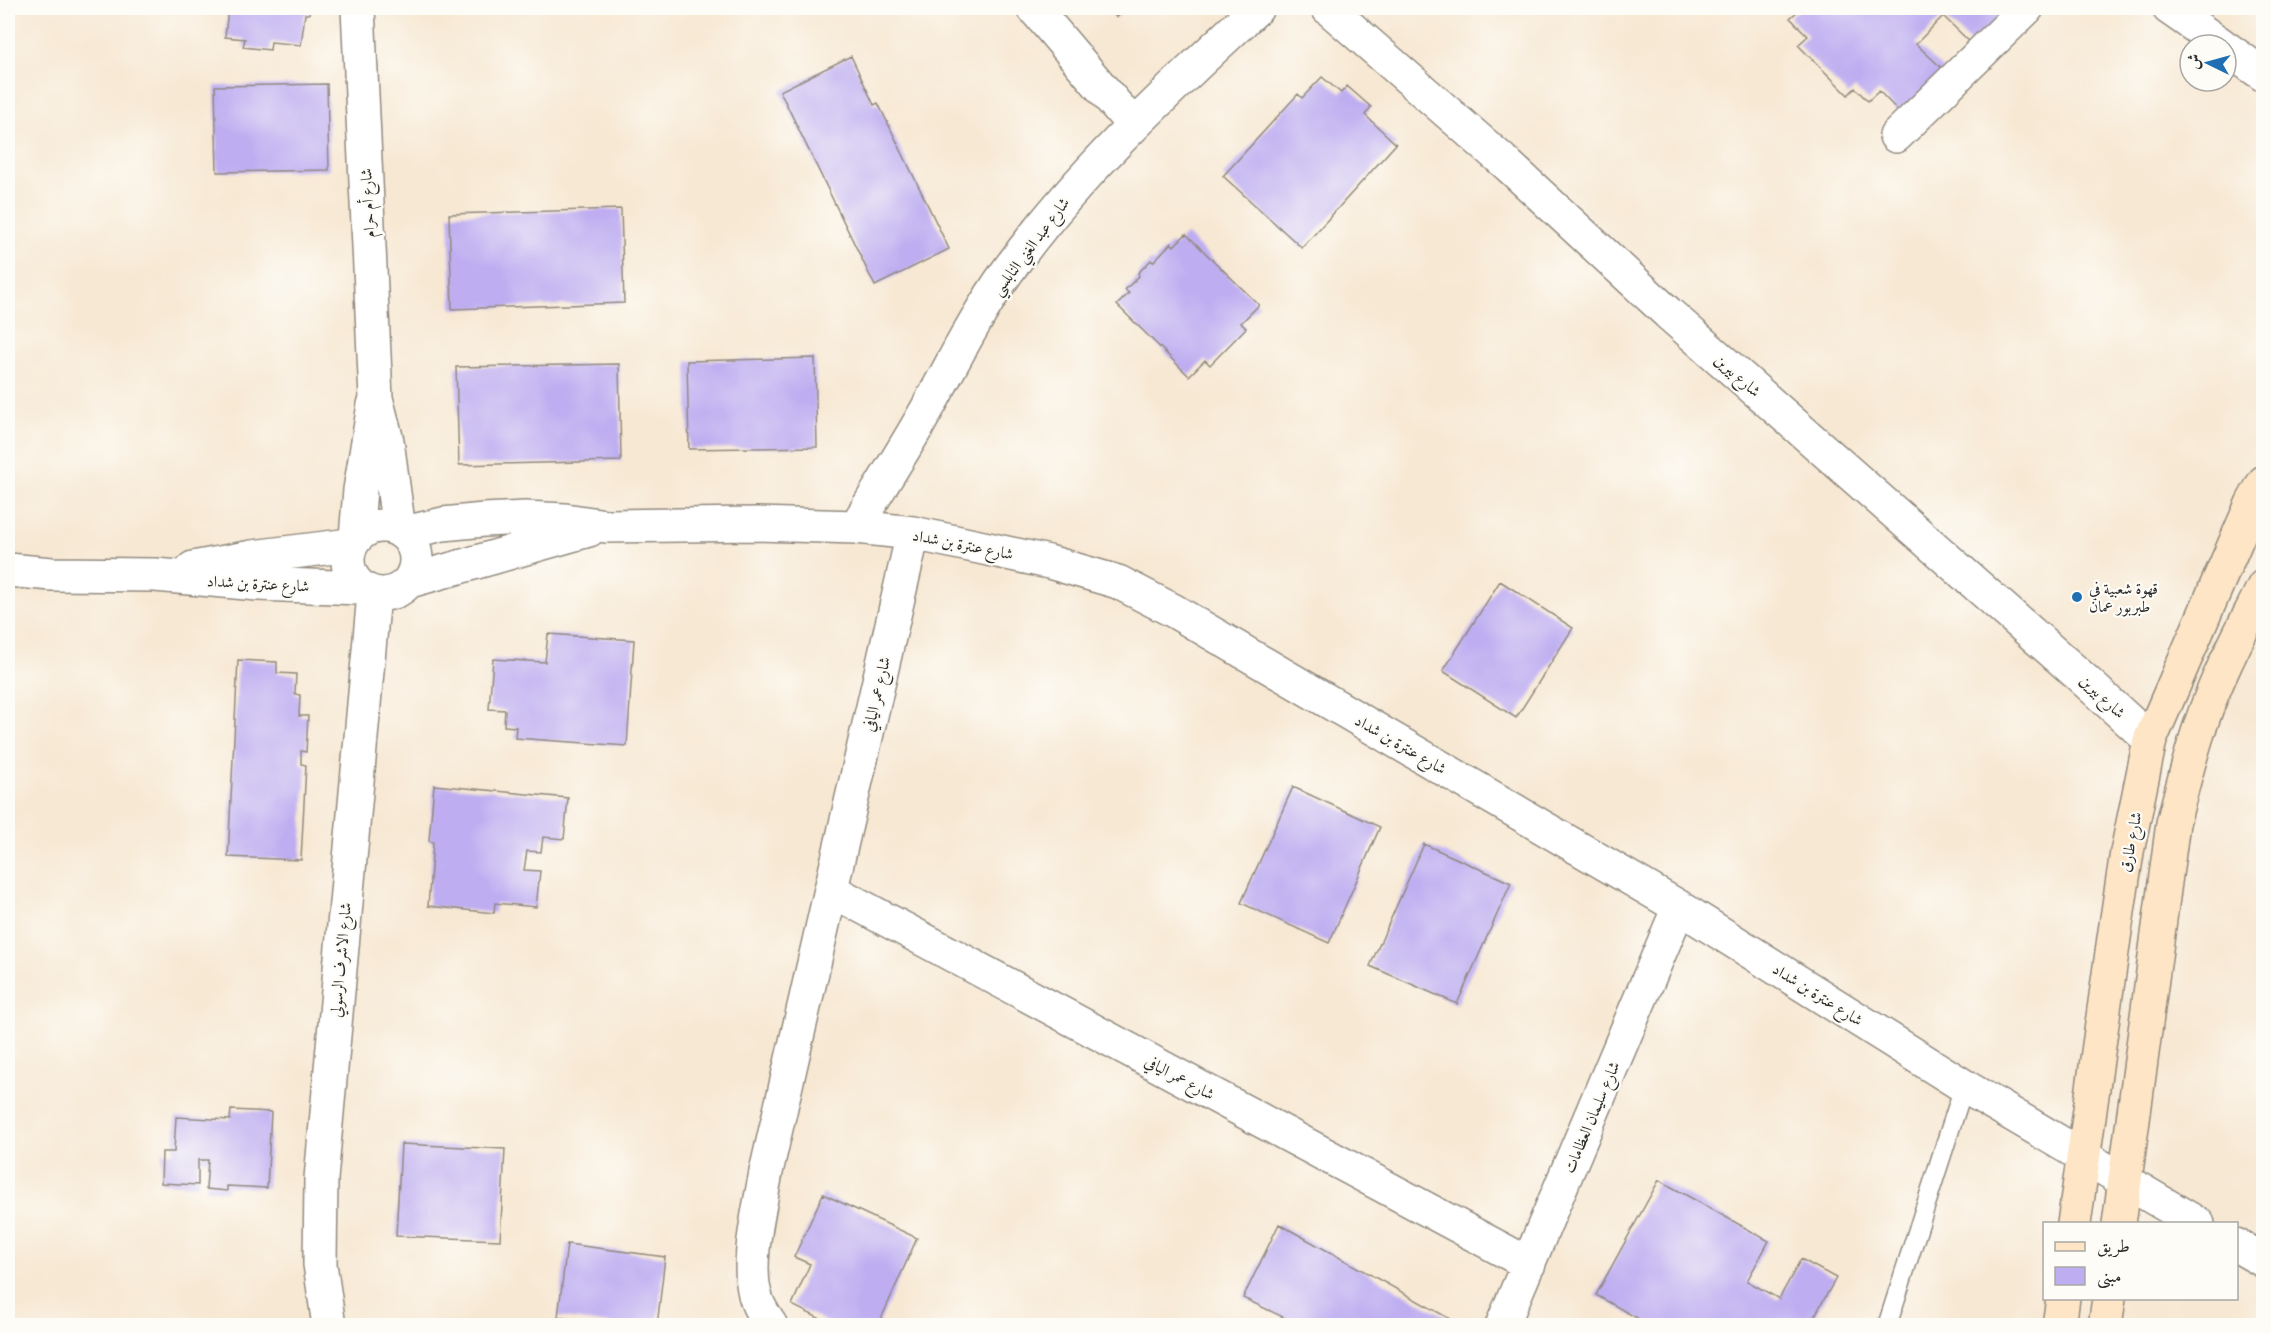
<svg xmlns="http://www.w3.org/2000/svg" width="2271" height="1333" viewBox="0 0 2271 1333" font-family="Alegreya,Amiri,serif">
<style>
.building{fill:#beadf1}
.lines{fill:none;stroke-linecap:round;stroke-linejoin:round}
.lane-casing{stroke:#918a7f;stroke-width:21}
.street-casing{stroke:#918a7f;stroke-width:36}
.secondary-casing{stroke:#918a7f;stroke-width:36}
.lane{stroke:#fff;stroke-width:18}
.street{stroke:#fff;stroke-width:33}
.secondary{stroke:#fde5c5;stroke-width:33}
.poi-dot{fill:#1f6fb2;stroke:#fdfcf7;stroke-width:2}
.labels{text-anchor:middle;stroke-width:4.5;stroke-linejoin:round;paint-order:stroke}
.street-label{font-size:16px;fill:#2b2b2b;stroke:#fdfcf7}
.poi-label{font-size:16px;fill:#2b2b2b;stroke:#fdfcf7;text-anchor:start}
</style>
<rect width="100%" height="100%" fill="#fdfcf7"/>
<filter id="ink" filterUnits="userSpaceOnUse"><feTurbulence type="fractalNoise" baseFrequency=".0167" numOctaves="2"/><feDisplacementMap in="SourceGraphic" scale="12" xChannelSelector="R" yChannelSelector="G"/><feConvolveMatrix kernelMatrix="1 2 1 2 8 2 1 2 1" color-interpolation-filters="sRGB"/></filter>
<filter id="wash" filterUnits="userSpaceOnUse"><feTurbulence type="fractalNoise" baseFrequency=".008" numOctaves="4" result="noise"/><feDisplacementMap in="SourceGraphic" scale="24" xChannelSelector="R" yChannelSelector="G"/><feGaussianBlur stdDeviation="1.35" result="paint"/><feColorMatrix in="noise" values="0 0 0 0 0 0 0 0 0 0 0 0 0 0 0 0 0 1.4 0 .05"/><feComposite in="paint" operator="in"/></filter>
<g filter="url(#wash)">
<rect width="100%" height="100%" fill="#f7e8d3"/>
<g id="blocks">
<!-- building -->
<path class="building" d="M228,8H310L309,14H305L301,45L271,42L270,50L243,47L245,39L225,37Z
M1108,8H1129L1116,17Z
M1796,8H2009L1973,45L1943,16L1916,44L1946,72L1903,116L1879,91L1868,101L1855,88L1848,95L1798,45L1808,36L1790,18L1799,10Z
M851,56L874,105L878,103L949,249L875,286L780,91Z
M1322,77L1341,93L1347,86L1371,107L1365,115L1396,144L1302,248L1223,176L1298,94L1302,98Z
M327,84L329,170L217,172L215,86Z
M621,209L624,303L452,309L449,214Z
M1186,234L1259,305L1241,323L1246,328L1210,365L1205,360L1189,376L1117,305L1129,293L1125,290L1139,276L1138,273L1151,260L1153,262L1171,243L1174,246Z
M815,358L817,447L689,449L687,361Z
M619,364L621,461L459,465L456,367Z
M1500,581L1573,628L1516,718L1443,671Z
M548,634L634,640L627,746L515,738L516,727L504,726L505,710L489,709L493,659L545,662Z
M238,660L277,662V673L296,674L295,694L300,695L299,716H308L306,752L301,751V764L306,765L301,860L228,857Z
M434,785L568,798L564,839L543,837L541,852L527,851L524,870L540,871L536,907L495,903L494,913L428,906L433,842L429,841Z
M1293,787L1380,827L1329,943L1241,903Z
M1424,844L1511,883L1457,1004L1370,966Z
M231,1110L271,1112L267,1188L227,1186V1191L206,1189L208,1160H198V1185L161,1183L162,1152H174L176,1117L230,1120Z
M401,1144L505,1149L500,1240L396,1236Z
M1659,1180L1769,1241L1747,1281L1779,1299L1801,1259L1836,1278L1809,1326H1651L1596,1295Z
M823,1194L917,1238L878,1326H835L792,1305L810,1264L794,1257Z
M1279,1224L1454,1321L1452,1326H1302L1243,1298Z
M567,1244L665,1257L657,1326H623L558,1317Z"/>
</g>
</g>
<g filter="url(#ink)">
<use href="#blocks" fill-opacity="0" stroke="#918a7f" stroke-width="1.5"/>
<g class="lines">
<defs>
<path id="lane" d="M1887,1326L1964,1086"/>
<path id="street" d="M358,8L376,398L387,441L399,530
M1034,8L1133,125
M1328,8L1509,166L1668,313L2080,676L2150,740
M2169,8L2222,45
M2226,48L2264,75
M1896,136L2027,8
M348 560a34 34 0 1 1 68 0a34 34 0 1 1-68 0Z
M856,527C878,490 901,455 922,418C950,369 974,318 1007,272C1078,173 1169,90 1257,8
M404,533L443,524L484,520L525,518L565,520L606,526L757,524L856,527L913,533L1049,562L1118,582L1174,611L1679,907L1964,1086L2198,1224
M356,537L360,490L374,405
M193,568L252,557L350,545
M8,570L52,574L155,575L258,584L360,588
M410,581L589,530
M831,890L1529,1264
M2236,1245L2264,1261
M329,1326L320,1264L321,1179L374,594
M771,1326C766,1318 760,1310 757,1301C744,1267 760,1207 766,1172L913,533
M1502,1326L1679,907"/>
<path id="secondary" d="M2074,1224L2114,938L2127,852L2150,740L2252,504L2264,482
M2119,1224L2173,823C2182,789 2190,754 2202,721C2218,674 2242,630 2264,586
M2059,1326L2063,1298
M2105,1326L2109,1298"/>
</defs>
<!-- lane casing -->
<use href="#lane" class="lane-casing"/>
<!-- street casing -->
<use href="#street" class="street-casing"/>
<!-- secondary casing -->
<use href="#secondary" class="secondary-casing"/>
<!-- lane -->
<use href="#lane" class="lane"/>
<!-- street -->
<use href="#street" class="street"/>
<!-- secondary -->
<use href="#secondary" class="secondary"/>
</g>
</g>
<!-- markers -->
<circle class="poi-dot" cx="2077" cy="597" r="6"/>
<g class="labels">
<!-- street labels -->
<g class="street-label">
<text transform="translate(367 203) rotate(-93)" y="6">شارع أم حرام</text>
<text transform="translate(1030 246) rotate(-53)" y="6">شارع عبد الغني النابلسي</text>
<text transform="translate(1738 375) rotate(41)" y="6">شارع بيرين</text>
<text transform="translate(963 544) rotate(11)" y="6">شارع عنترة بن شداد</text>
<text transform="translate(258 583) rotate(3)" y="6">شارع عنترة بن شداد</text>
<text transform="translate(876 694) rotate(-77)" y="6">شارع عمر اليافي</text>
<text transform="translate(2103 696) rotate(43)" y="6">شارع بيرين</text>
<text transform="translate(1401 744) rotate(30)" y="6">شارع عنترة بن شداد</text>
<text transform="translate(2130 842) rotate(-79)" y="6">شارع طارق</text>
<text transform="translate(340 960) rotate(-85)" y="6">شارع الاشرف الرسولي</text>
<text transform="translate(1818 994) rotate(32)" y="6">شارع عنترة بن شداد</text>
<text transform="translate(1180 1077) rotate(28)" y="6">شارع عمر اليافي</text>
<text transform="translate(1591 1117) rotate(-67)" y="6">شارع سليمان العظامات</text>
</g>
<!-- poi labels -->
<g class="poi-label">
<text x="2089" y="594">قهوة شعبية في<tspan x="2089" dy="18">طبربور عمان</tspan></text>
</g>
</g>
<!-- margin -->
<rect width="2271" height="1333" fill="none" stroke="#fdfcf7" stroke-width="30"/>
<!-- legend -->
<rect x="2043" y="1222" width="195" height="78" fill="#fdfcf7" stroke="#a9a8a5" stroke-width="1.5"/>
<rect x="2055" y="1242" width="30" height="9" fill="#fde5c5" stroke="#a9a8a5" stroke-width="1.5"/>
<text x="2097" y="1252" font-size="18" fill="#2b2b2b">طريق</text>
<rect x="2055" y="1267" width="30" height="18" fill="#beadf1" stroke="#a9a8a5" stroke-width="1.5"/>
<text x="2097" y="1282" font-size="18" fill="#2b2b2b">مبنى</text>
<!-- north arrow -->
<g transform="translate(2208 63) rotate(275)"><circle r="28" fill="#fdfcf7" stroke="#a9a8a5" stroke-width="1.5"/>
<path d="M0-4.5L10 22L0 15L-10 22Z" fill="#1f6fb2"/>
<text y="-9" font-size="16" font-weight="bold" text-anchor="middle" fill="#2b2b2b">ش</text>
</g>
</svg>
